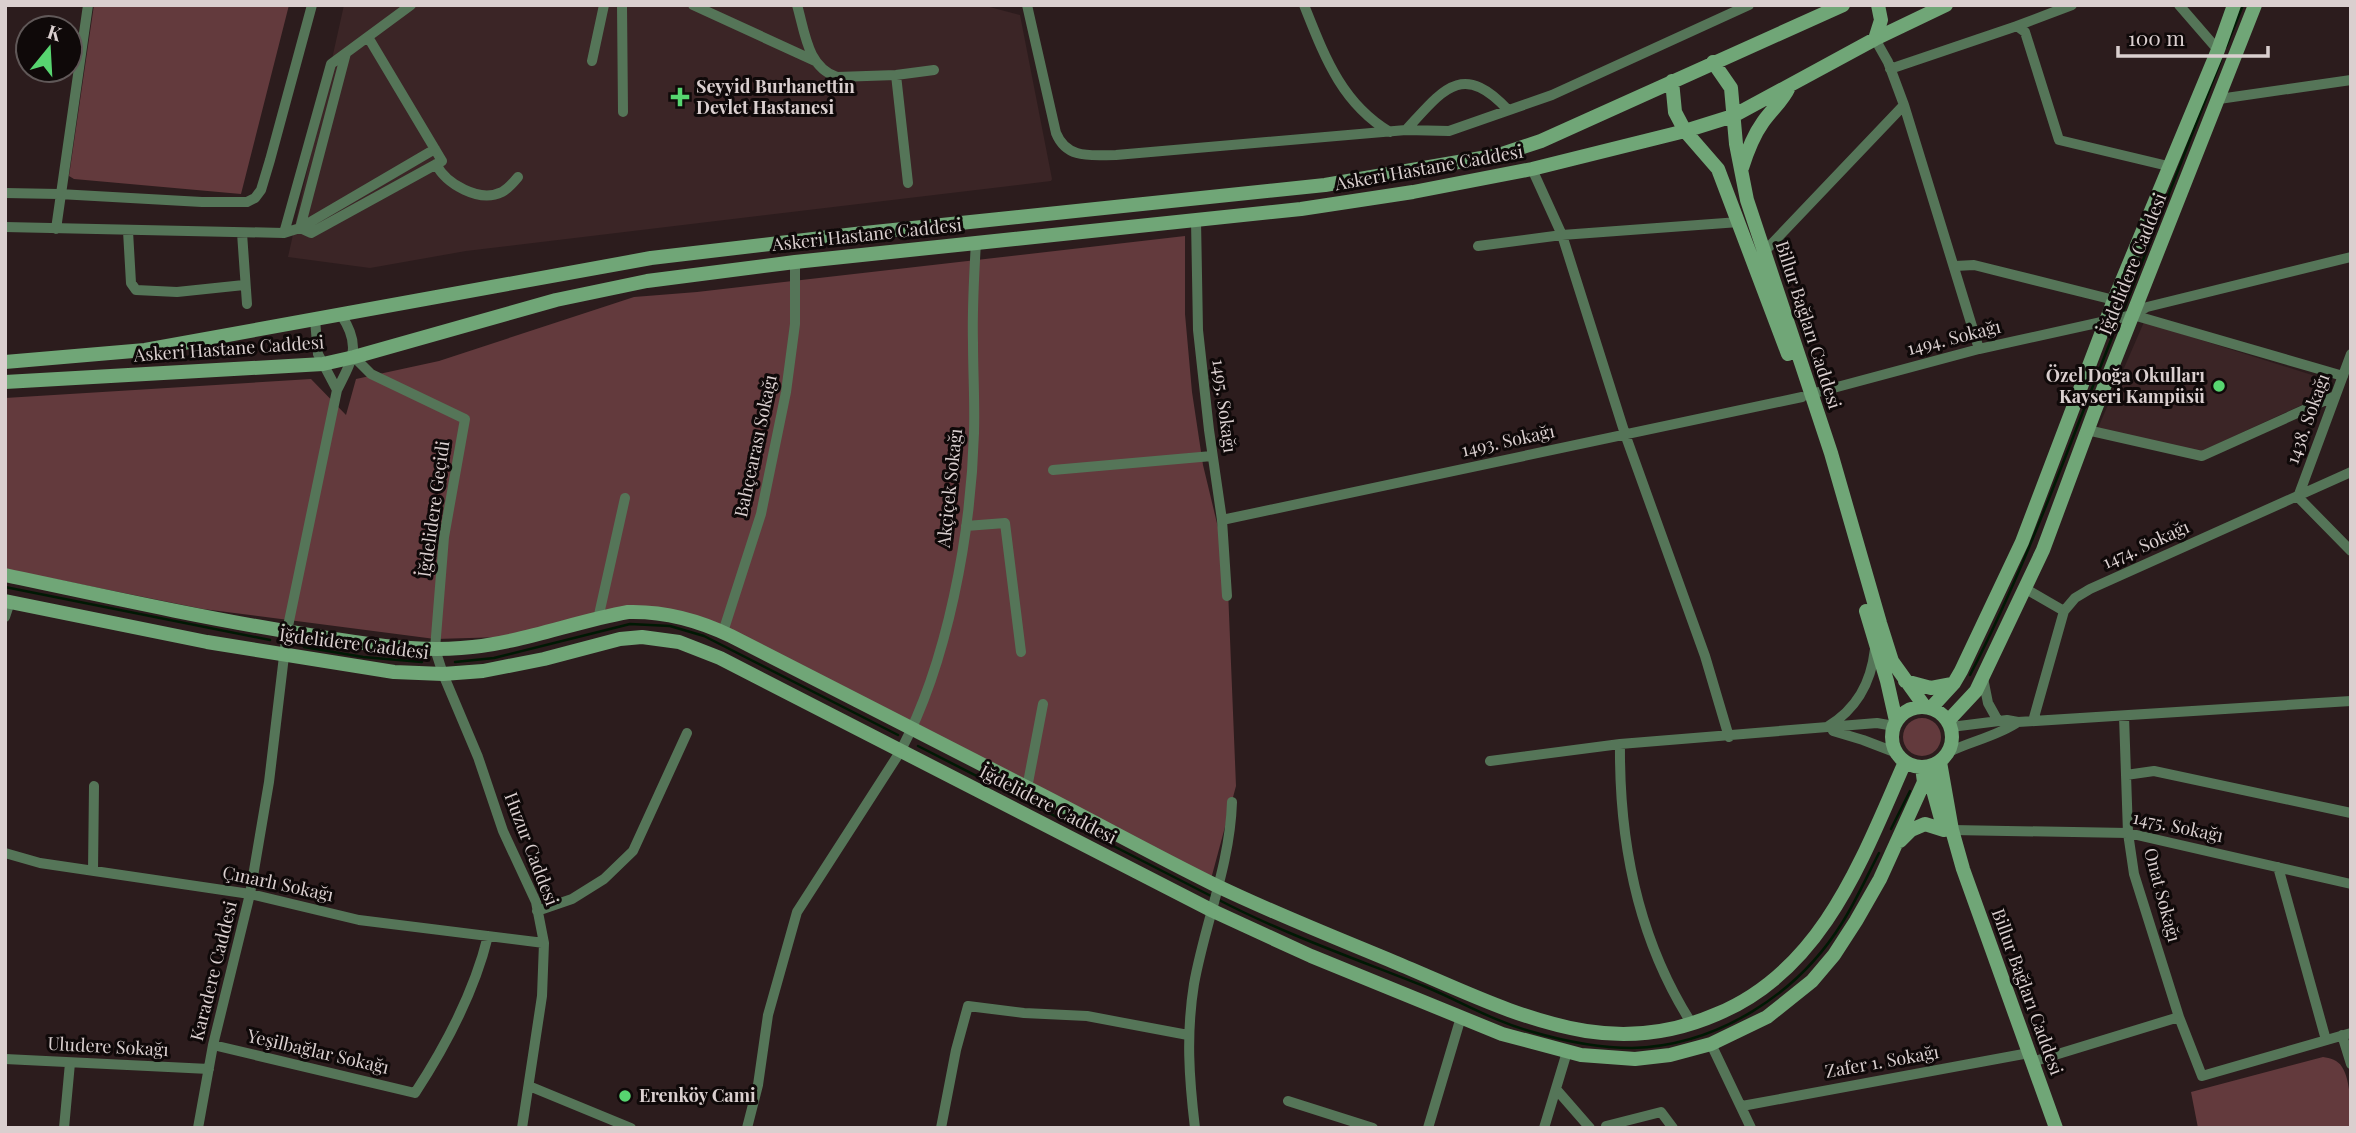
<svg xmlns="http://www.w3.org/2000/svg" width="2356" height="1133" viewBox="0 0 2356 1133" font-family="'Playfair Display',serif">
<style>
.built{fill:#3b2526}
.green{fill:#633a3d}
.lines{fill:none;stroke-linecap:round;stroke-linejoin:round}
.stream{stroke:#001904;stroke-width:2.5}
.street{stroke:#557558;stroke-width:10}
.secondary{stroke:#70a677;stroke-width:14}
.poi-dot{fill:#57d570;stroke:#0f0909;stroke-width:2.5}
.labels{text-anchor:middle;stroke-width:6;stroke-linejoin:round;paint-order:stroke}
.poi-label{font-size:18px;font-weight:bold;fill:#dacfcf;stroke:#0f0909;text-anchor:start}
.street-label{font-size:18px;fill:#dacfcf;stroke:#0f0909}
</style>
<rect width="100%" height="100%" fill="#2c1c1d"/>
<!-- built -->
<path class="built" d="M344,5H982L1020,15L1052,179L1051,181L466,251L370,268L288,257Z
M2144,322L2315,376L2322,384L2321,394L2319,397L2200,452L2098,428Z"/>
<!-- green -->
<path class="green" d="M94,5H289L241,194L74,179L69,176Z
M1185,236V314L1192,392L1203,465L1227,565L1236,786L1211,879L663,610L504,637L435,639L203,609L5,569V398L311,379L346,415L356,379L439,361L634,297L697,292Z
M1903 737a19 19 0 1 1 38 0a19 19 0 1 1-38 0Z
M2323,1057C2330,1058 2338,1060 2342,1067C2351,1080 2351,1112 2351,1128H2198L2191,1092Z"/>
<g class="lines">
<!-- stream -->
<path class="stream" d="M2226,47L2243,5
M2122,314L2221,60
M5,587L270,640
M304,647L363,657L422,662
M455,662L494,658L630,624L670,626L704,636L898,735
M1970,675C2029,561 2071,439 2119,320
M918,746L1211,896
M1891,829L1910,791
M1217,899C1284,934 1356,959 1426,987C1462,1002 1495,1022 1533,1032C1564,1041 1600,1048 1632,1048C1717,1046 1798,994 1842,923C1856,901 1867,876 1879,853"/>
<!-- street -->
<path class="street" d="M622,5L623,112
M693,5L815,61
M797,5C805,32 807,67 837,77L896,75L934,70
M1027,5L1056,133C1067,160 1092,155 1116,155L1406,130L1449,131L1552,95L1749,5
M1304,5C1324,55 1341,103 1390,132
M2179,5L2218,50
M2017,26L2072,5
M1875,39L1888,62L1904,105L1979,349
M592,61L604,5
M1890,69L2017,26L2025,32L2059,140L2168,166
M896,75L908,183
M2219,99L2351,80
M1406,130C1442,91 1462,60 1508,110
M436,164C446,184 479,203 502,192C508,189 513,183 518,177
M1532,169L1562,235L1625,434L1705,656L1729,737
M5,193L59,194L202,202H247L255,198L261,190L270,160L312,5
M1196,220L1198,330L1209,430L1222,520L1227,596
M5,227L284,233L300,228L435,149
M300,228L311,233L442,161L368,37
M300,228L346,53
M56,229L88,5
M128,231L131,283L136,290L177,292L244,285
M242,233L247,304
M284,233L331,64L411,5
M1478,246L1562,235L1739,222
M1764,252L1904,105
M1955,266L1974,265L2114,300
M2133,315L2147,307L2351,257
M315,320L318,354L337,390
M354,357L371,374L465,419L444,537L435,649L443,674L478,757L503,831L536,902L544,943L542,996L522,1128
M1811,394L1979,349L2133,315L2343,376
M2087,430L2202,456L2335,396
M1053,470L1212,456
M2298,497L2351,354
M2298,497L2351,551
M1222,520L1802,397
M966,526L1005,523L1021,652
M2026,589L2064,611
M5,617L10,602
M598,619L625,498
M723,632L761,514L786,392L795,324V262
M1983,678L1988,703L1998,721
M2124,716L2128,833L2134,874L2179,1017L2202,1076L2351,1033
M2033,721L2064,611L2075,598L2090,589L2351,472
M1827,727C1857,709 1871,683 1875,649
M1951,727L2007,720L2018,722L2351,701
M1833,731L1863,740L1897,753
M1620,744C1619,843 1638,940 1692,1024
M1949,752C1971,741 1998,736 2018,722
M1490,761L1620,744L1877,723L1894,726
M2126,775L2154,771L2351,813
M1027,788L1043,704
M1952,830L2128,833L2351,884
M5,853L40,863L250,894L359,920L544,943
M2278,867L2326,1040
M93,871L94,786
M537,911L572,899L604,879L633,851L687,733
M2342,1035L2351,1064
M1711,1044L1751,1128
M213,1045L415,1093C447,1044 474,993 488,936
M5,1059L209,1069
M2032,1062L2179,1017
M529,1086L631,1128
M1556,1089L1590,1128
M1288,1101L1373,1128
M1742,1106L2029,1053
M1606,1126L1661,1112L1673,1128
M64,1128L70,1063
M198,1128L213,1045L250,894L269,782L287,631L337,390C352,360 362,346 341,315
M747,1128L758,1085L768,1015L797,912L900,752C948,662 971,534 974,433C975,403 973,373 973,343C972,309 974,276 976,242
M941,1128L956,1050L968,1006L1024,1013L1087,1016L1188,1035
M1195,1128C1189,1078 1186,1034 1194,984C1205,923 1230,865 1232,802
M1428,1128L1461,1017
M1544,1128L1567,1052"/>
<!-- secondary -->
<path class="secondary" d="M1875,39L1881,20L1878,5
M1713,62L1731,88L1736,144L1747,200L1831,453L1880,623L1892,661L1925,707
M1672,81L1675,112L1685,131L1718,169L1788,354
M1742,168C1747,152 1753,136 1763,122C1772,109 1783,101 1789,87
M5,362L145,350L651,258L855,234L1325,185L1499,155L1541,141L1843,5
M5,382L323,364L354,357L556,300L647,281L795,262L1301,209L1413,192L1532,169L1685,131L1733,116L1875,39L1946,5
M5,575C104,596 203,618 303,634C355,642 408,652 461,648C519,644 572,622 628,612C665,611 698,620 731,636C831,687 932,739 1032,790C1093,821 1152,854 1213,884C1273,913 1334,937 1394,962C1457,988 1519,1020 1586,1031C1631,1038 1676,1032 1717,1014C1823,970 1862,859 1905,762
M5,601L207,642L394,672L443,674L483,671L544,659L620,639L642,637L679,642L720,658L1213,911L1311,956L1502,1034L1581,1055L1635,1059L1670,1055L1711,1044L1767,1017L1812,981L1834,955L1856,921L1880,879L1924,782L1922,767
M1866,611L1887,681L1896,721
M1905,681L1931,688L1952,684
M1892 737a30 30 0 1 1 60 0a30 30 0 1 1-60 0Z
M1931,708L1954,683L1961,671L2022,542L2114,300L2218,50L2234,5
M1948,721L1976,691L2043,550L2095,410L2255,5
M1940,762L1952,830L1963,869L2056,1128
M1928,772L1944,830
M1900,841L1911,830L1925,824L1944,830"/>
</g>
<!-- markers -->
<g class="poi-dot">
<path d="M676.5 86.5h7v7h7v7h-7v7h-7v-7h-7v-7h7z"/>
<circle cx="2219" cy="386" r="7"/>
<circle cx="625" cy="1096" r="7"/>
</g>
<g class="labels">
<!-- poi labels -->
<g class="poi-label">
<text x="696" y="93">Seyyid Burhanettin<tspan x="696" dy="21">Devlet Hastanesi</tspan></text>
<text x="2205" y="382" text-anchor="end">Özel Doğa Okulları<tspan x="2205" dy="21">Kayseri Kampüsü</tspan></text>
<text x="639" y="1102">Erenköy Cami</text>
</g>
<!-- street labels -->
<g class="street-label">
<text transform="translate(1429 168) rotate(-10)" y="6">Askeri Hastane Caddesi</text>
<text transform="translate(867 235) rotate(-6)" y="6">Askeri Hastane Caddesi</text>
<text transform="translate(2133 264) rotate(-68)" y="6">İğdelidere Caddesi</text>
<text transform="translate(1808 325) rotate(72)" y="6">Billur Bağları Caddesi</text>
<text transform="translate(1954 338) rotate(-14)" y="6">1494. Sokağı</text>
<text transform="translate(229 349) rotate(-4)" y="6">Askeri Hastane Caddesi</text>
<text transform="translate(1224 406) rotate(83)" y="6">1495. Sokağı</text>
<text transform="translate(2308 419) rotate(-70)" y="6">1438. Sokağı</text>
<text transform="translate(1508 441) rotate(-12)" y="6">1493. Sokağı</text>
<text transform="translate(756 446) rotate(-78)" y="6">Bahçearası Sokağı</text>
<text transform="translate(950 488) rotate(-84)" y="6">Akçiçek Sokağı</text>
<text transform="translate(434 509) rotate(-82)" y="6">İğdelidere Geçidi</text>
<text transform="translate(2146 545) rotate(-24)" y="6">1474. Sokağı</text>
<text transform="translate(354 644) rotate(7)" y="6">İğdelidere Caddesi</text>
<text transform="translate(1048 805) rotate(27)" y="6">İğdelidere Caddesi</text>
<text transform="translate(2178 827) rotate(12)" y="6">1475. Sokağı</text>
<text transform="translate(531 849) rotate(69)" y="6">Huzur Caddesi</text>
<text transform="translate(278 884) rotate(12)" y="6">Çınarlı Sokağı</text>
<text transform="translate(2162 895) rotate(75)" y="6">Onat Sokağı</text>
<text transform="translate(214 971) rotate(-76)" y="6">Karadere Caddesi</text>
<text transform="translate(2027 992) rotate(70)" y="6">Billur Bağları Caddesi</text>
<text transform="translate(108 1047) rotate(3)" y="6">Uludere Sokağı</text>
<text transform="translate(318 1052) rotate(13)" y="6">Yeşilbağlar Sokağı</text>
<text transform="translate(1882 1062) rotate(-10)" y="6">Zafer 1. Sokağı</text>
</g>
</g>
<!-- border -->
<rect width="2356" height="1133" fill="none" stroke="#dacfcf" stroke-width="14"/>
<!-- north arrow -->
<g transform="translate(49 49) rotate(18)"><circle r="33" fill="#0f0909" stroke="#605858" stroke-width="2"/>
<path d="M0-5L12 26L0 18L-12 26Z" fill="#57d570"/>
<text y="-10" font-size="19" font-weight="bold" text-anchor="middle" fill="#dacfcf">K</text>
</g>
<!-- scale -->
<path d="M2118 46v10h150v-10" fill="none" stroke="#dacfcf" stroke-width="3.5"/>
<text x="2128" y="46" font-size="21" fill="#dacfcf" stroke="#0f0909" stroke-width="5" paint-order="stroke">100 m</text>
</svg>
